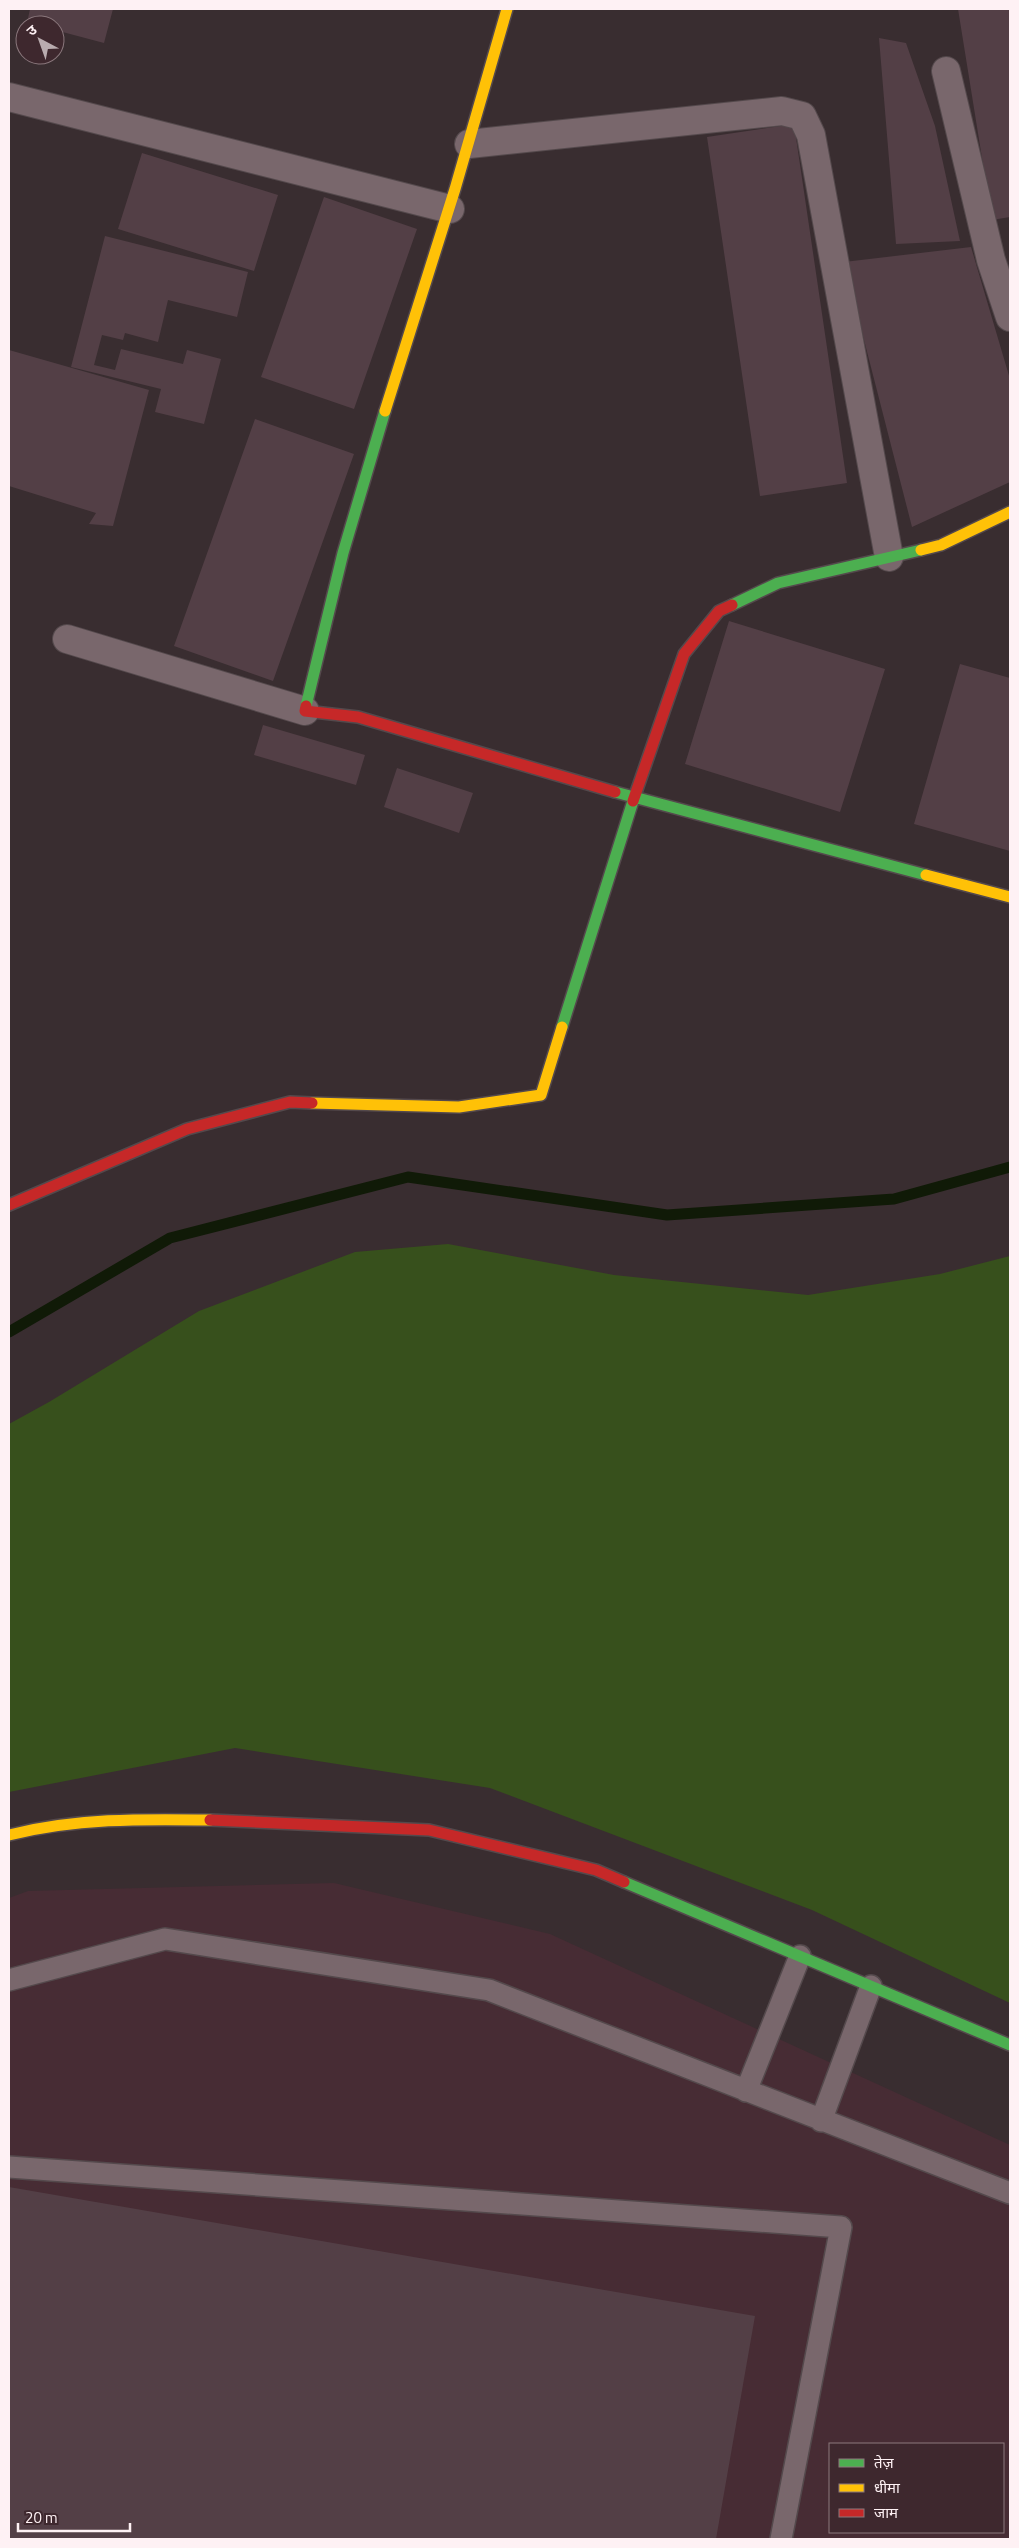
<svg xmlns="http://www.w3.org/2000/svg" width="1019" height="2548" viewBox="0 0 1019 2548" font-family="'Titillium Web','Noto Sans Devanagari',sans-serif">
<style>
.built{fill:#472c34;fill-rule:evenodd}
.green{fill:#37501c}
.lines{fill:none;stroke-linecap:round;stroke-linejoin:round}
.stream{stroke:#101a07;stroke-width:11}
.building{fill:#533f46}
.lane-casing{stroke:#54494c;stroke-width:24}
.street-casing{stroke:#54494c;stroke-width:30}
.fast-casing{stroke:#54494c;stroke-width:14}
.slow-casing{stroke:#54494c;stroke-width:14}
.jam-casing{stroke:#54494c;stroke-width:14}
.lane{stroke:#79676c;stroke-width:21}
.street{stroke:#79676c;stroke-width:28}
.fast{stroke:#4caf50;stroke-width:11}
.slow{stroke:#ffc107;stroke-width:11}
.jam{stroke:#c62828;stroke-width:11}
</style>
<rect width="100%" height="100%" fill="#392d30"/>
<!-- built -->
<path class="built" d="M334,1883L550,1934L1010,2145V2539H9V1898L28,1891ZM830,2444H1003V2532H830Z"/>
<!-- green -->
<path class="green" d="M448,1244L614,1275L808,1295L940,1274L1010,1256V2003L812,1910L490,1788L235,1748L9,1792V1424L49,1402L199,1311L355,1252Z"/>
<g class="lines">
<!-- stream -->
<path class="stream" d="M9,1332L170,1238L408,1177L667,1215L894,1199L1010,1167"/>
</g>
<!-- building -->
<path class="building" d="M30,9H113L104,43L55,30V25L27,23Z
M958,9H1010V217L992,220Z
M879,38L906,43L935,126L960,241L896,244Z
M794,124L847,483L760,496L707,137Z
M142,153L278,195L254,271L118,229Z
M324,197L417,229L354,409L261,377Z
M105,236L248,272L237,317L168,300L158,342L125,333L123,340L102,335L94,365L115,370L121,349L183,364L187,350L221,359L204,424L155,412L161,389L71,367Z
M971,247L1010,379V482L912,527L844,262Z
M9,350L149,390L113,526L89,524L96,513L9,486Z
M255,419L354,454L273,681L174,646Z
M729,621L885,669L840,812L685,764Z
M960,664L1010,678V851L914,824Z
M263,725L365,755L356,785L254,755Z
M397,768L473,793L459,833L384,807Z
M9,2187L755,2316L716,2539H9Z"/>
<g class="lines">
<defs>
<path id="lane" d="M9,1980L165,1939L489,1990L1010,2193
M746,2091L800,1956
M821,2121L871,1986
M9,2167L841,2227L781,2539"/>
<path id="street" d="M946,71L991,260L1010,317
M9,97L450,209
M469,144L782,111L802,116L811,135L889,557
M67,639L305,711"/>
<path id="fast" d="M732,605L778,583L921,550
M306,706L343,553L385,411
M615,792L926,875
M562,1027L633,801
M624,1882L1010,2045"/>
<path id="slow" d="M385,411L455,189L507,9
M921,550L941,545L1010,512
M926,875L1010,897
M312,1103L459,1107L541,1095L562,1027
M9,1835C75,1818 141,1819 210,1820"/>
<path id="jam" d="M306,706L305,711L358,717L615,792
M633,801L684,654L719,611L732,605
M9,1205L187,1129L290,1102L312,1103
M210,1820L429,1830L596,1870L624,1882"/>
</defs>
<!-- lane casing -->
<use href="#lane" class="lane-casing"/>
<!-- street casing -->
<use href="#street" class="street-casing"/>
<!-- fast casing -->
<use href="#fast" class="fast-casing"/>
<!-- slow casing -->
<use href="#slow" class="slow-casing"/>
<!-- jam casing -->
<use href="#jam" class="jam-casing"/>
<!-- lane -->
<use href="#lane" class="lane"/>
<!-- street -->
<use href="#street" class="street"/>
<!-- fast -->
<use href="#fast" class="fast"/>
<!-- slow -->
<use href="#slow" class="slow"/>
<!-- jam -->
<use href="#jam" class="jam"/>
</g>
<!-- border -->
<rect width="1019" height="2548" fill="none" stroke="#fef1f4" stroke-width="20"/>
<!-- legend -->
<rect x="829" y="2443" width="175" height="90" fill="#3e282e" stroke="#8b787d"/>
<rect x="839" y="2459" width="25" height="8" fill="#4caf50" stroke="#8b787d"/>
<text x="874" y="2468" font-size="15" fill="#fef1f4">तेज़</text>
<rect x="839" y="2484" width="25" height="8" fill="#ffc107" stroke="#8b787d"/>
<text x="874" y="2493" font-size="15" fill="#fef1f4">धीमा</text>
<rect x="839" y="2509" width="25" height="8" fill="#c62828" stroke="#8b787d"/>
<text x="874" y="2518" font-size="15" fill="#fef1f4">जाम</text>
<!-- north arrow -->
<g transform="translate(40 40) rotate(319)"><circle r="24" fill="#3e282e" stroke="#8b787d"/>
<path d="M0-4L9 19L0 12L-9 19Z" fill="#b9acaf"/>
<text y="-8" font-size="14" font-weight="bold" text-anchor="middle" fill="#fef1f4">उ</text>
</g>
<!-- scale -->
<path d="M18 2523v8h112v-8" fill="none" stroke="#fef1f4" stroke-width="2.5"/>
<text x="25" y="2523" font-size="15" fill="#fef1f4" stroke="#3e282e" stroke-width="4" paint-order="stroke">20 m</text>
</svg>
